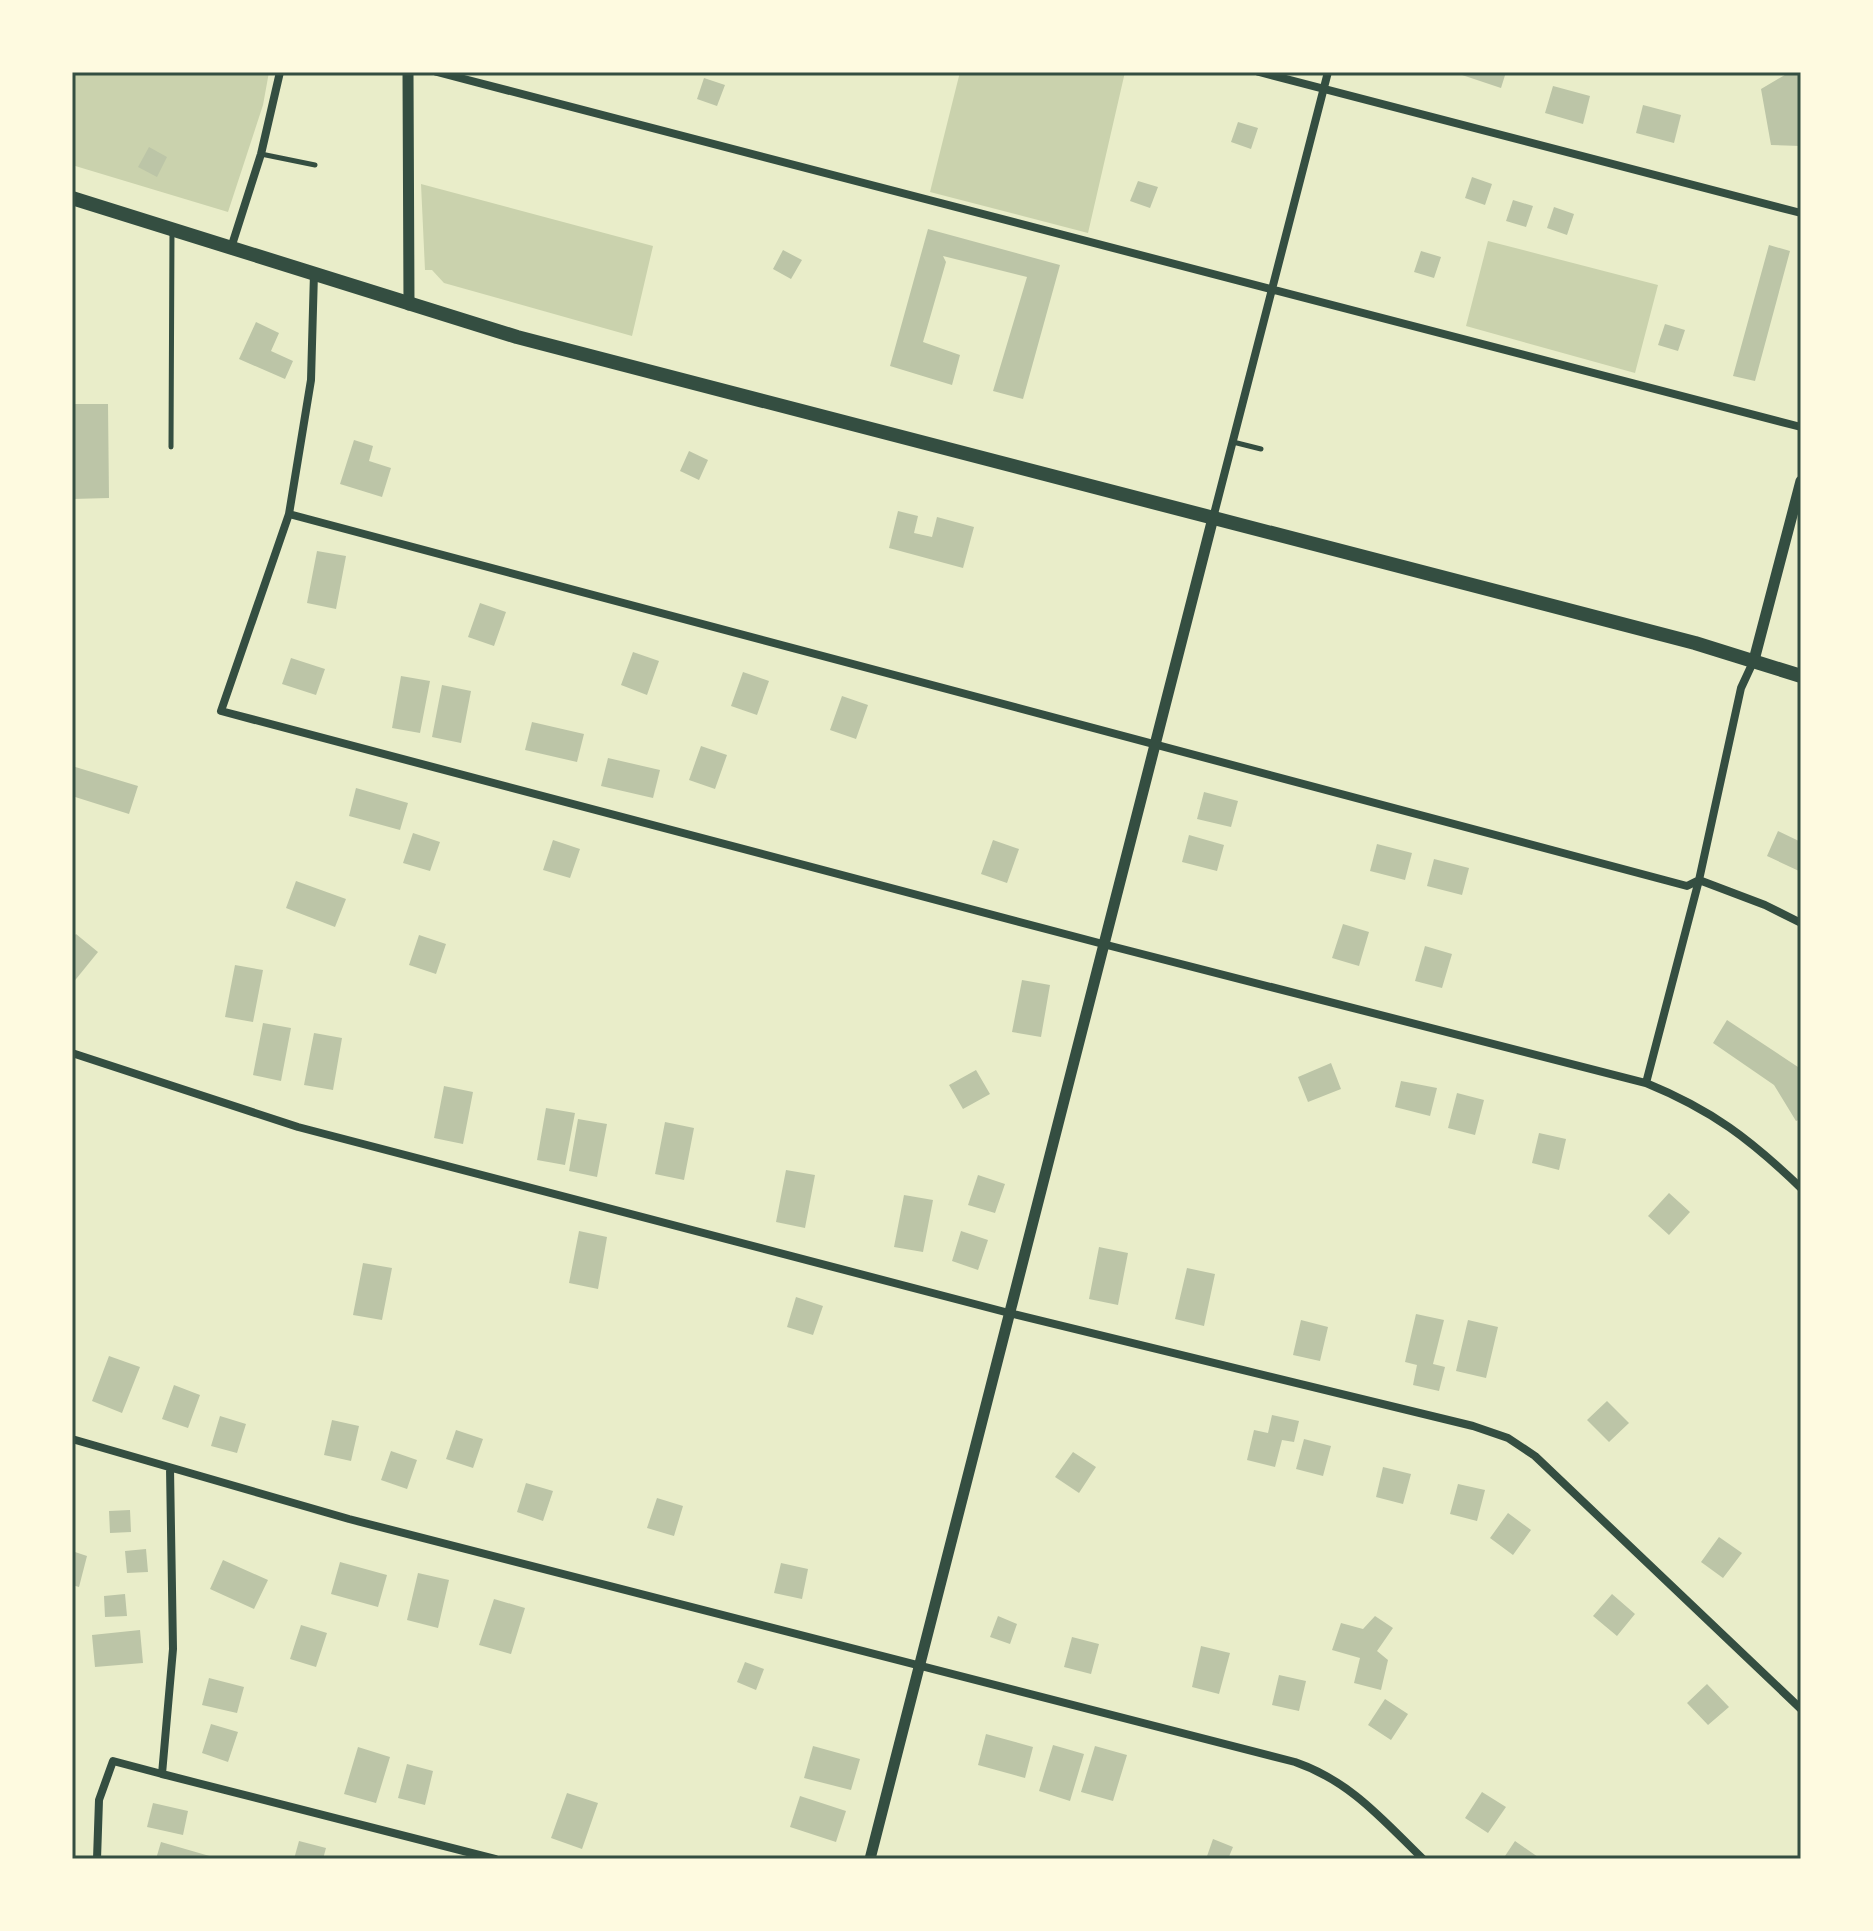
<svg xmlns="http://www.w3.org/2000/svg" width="1873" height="1931" viewBox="0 0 1873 1931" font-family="Roboto,sans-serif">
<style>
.green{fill:#cad2ad}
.building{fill:#bcc5a7}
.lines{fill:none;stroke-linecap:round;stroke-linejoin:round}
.service{stroke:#344e41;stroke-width:5}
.minor{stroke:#344e41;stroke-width:8}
.tertiary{stroke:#344e41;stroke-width:11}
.primary{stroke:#344e41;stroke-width:14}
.neatline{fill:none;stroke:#344e41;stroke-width:3}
</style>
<rect width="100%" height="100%" fill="#e9edc9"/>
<!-- green -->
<path class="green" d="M72,72H269L263,105L228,212L72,165Z
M960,72H1125L1088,233L930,192Z
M421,184L653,246L632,336L444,283L432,270H425Z
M1488,241L1658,285L1635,373L1466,326Z"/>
<!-- building -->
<path class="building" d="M1453,72H1506L1501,88Z
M1790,72L1801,74V146L1771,145L1761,89Z
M704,78L725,85L717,106L697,99Z
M1553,86L1590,96L1583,124L1545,113Z
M1643,105L1681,115L1674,143L1636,133Z
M1238,122L1258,128L1251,149L1231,142Z
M149,147L167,157L157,177L138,167Z
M1472,177L1492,184L1485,205L1465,198Z
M1138,181L1158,187L1150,208L1130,201Z
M1513,200L1533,206L1526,227L1506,221Z
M1554,207L1574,214L1567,235L1547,228Z
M928,229L1060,265L1023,399L993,391L1027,277L943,256L946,262L923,342L960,355L952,385L890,366Z
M1769,245L1790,251L1755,381L1733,376Z
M783,250L802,260L791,279L773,269Z
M1421,251L1441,257L1434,278L1414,272Z
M256,322L279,333L271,351L293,361L285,379L239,359Z
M1665,324L1685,330L1678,351L1658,345Z
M72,404H108L109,498L72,499Z
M354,440L373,446L369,461L391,468L382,497L340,484Z
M689,451L708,460L699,480L680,471Z
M898,511L918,516L914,533L932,537L937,517L974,527L963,568L889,548Z
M317,551L346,556L336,609L307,603Z
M480,603L506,612L494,646L468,637Z
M633,652L659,661L647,695L621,685Z
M291,658L325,669L316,695L282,684Z
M743,672L769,681L757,715L731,706Z
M401,676L430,681L420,733L392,728Z
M442,685L471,691L461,743L432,737Z
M842,696L868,705L856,739L830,730Z
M532,722L584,734L577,762L525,750Z
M701,746L727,755L715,789L689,780Z
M608,758L660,770L653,798L601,786Z
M72,766L138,786L129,814L72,796Z
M356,788L408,803L400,830L349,816Z
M1204,792L1238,801L1231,827L1197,819Z
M1778,831L1801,842L1799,871L1767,856Z
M413,833L440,842L430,871L403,863Z
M1189,835L1224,845L1217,871L1182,862Z
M553,840L580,849L570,878L543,870Z
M993,840L1019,849L1007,883L981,874Z
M1377,844L1412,853L1405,880L1370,871Z
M1434,859L1469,868L1462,895L1427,886Z
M296,881L346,899L335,927L286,908Z
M1343,924L1369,932L1359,966L1332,958Z
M76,934L98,952L72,984V938Z
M419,935L446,944L436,974L409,965Z
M1425,946L1452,954L1442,988L1415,981Z
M235,965L263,970L253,1022L225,1017Z
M1022,980L1050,985L1041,1037L1012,1032Z
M1727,1020L1801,1069V1119L1796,1121L1774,1085L1713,1043Z
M263,1023L291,1028L281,1081L253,1075Z
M314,1033L342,1038L333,1090L304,1085Z
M1331,1063L1341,1089L1308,1102L1298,1077Z
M976,1070L990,1094L963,1109L949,1085Z
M1401,1081L1437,1088L1430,1116L1395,1107Z
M444,1086L473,1092L463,1144L434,1138Z
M1457,1093L1484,1100L1475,1135L1448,1128Z
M546,1108L575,1113L565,1165L537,1160Z
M578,1119L607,1124L597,1177L569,1171Z
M665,1122L694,1128L684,1180L655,1174Z
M1539,1133L1566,1139L1559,1170L1532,1163Z
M786,1170L815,1175L805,1228L776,1222Z
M978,1175L1005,1184L995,1213L968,1205Z
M1669,1193L1690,1212L1669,1235L1648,1216Z
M904,1195L933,1200L923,1252L894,1247Z
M579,1231L607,1237L598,1289L569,1283Z
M961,1231L988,1240L978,1270L952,1261Z
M1099,1247L1128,1253L1118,1305L1089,1299Z
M363,1263L392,1268L382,1320L353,1315Z
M1187,1268L1215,1274L1204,1326L1175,1319Z
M796,1297L823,1306L813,1335L787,1327Z
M1416,1314L1444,1320L1433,1364L1445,1367L1439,1391L1413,1385L1417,1365L1405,1362Z
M1301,1320L1328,1327L1320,1361L1293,1355Z
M1468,1320L1498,1327L1486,1378L1456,1371Z
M109,1356L140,1367L122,1413L92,1401Z
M174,1385L200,1395L188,1428L162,1419Z
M1607,1401L1629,1423L1609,1442L1587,1420Z
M1272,1415L1299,1421L1294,1442L1282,1440L1275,1467L1247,1460L1254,1430L1268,1433Z
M220,1416L246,1424L237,1453L211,1446Z
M332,1420L359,1426L351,1461L324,1455Z
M456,1430L483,1439L473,1468L446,1459Z
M1304,1439L1331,1446L1323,1476L1296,1469Z
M391,1451L417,1460L407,1489L381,1480Z
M1073,1452L1096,1467L1079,1493L1055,1477Z
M1383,1467L1411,1474L1403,1504L1376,1497Z
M526,1483L553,1491L543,1521L517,1512Z
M1458,1484L1485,1490L1477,1521L1450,1514Z
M657,1498L683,1506L674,1536L647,1528Z
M130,1510L131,1532L110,1533L109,1511Z
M1508,1513L1531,1530L1513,1555L1490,1538Z
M1719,1537L1742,1553L1723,1578L1701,1562Z
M146,1549L148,1572L127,1573L125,1551Z
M72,1551L87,1556L79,1587L72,1585Z
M223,1560L268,1580L254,1609L210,1589Z
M340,1562L387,1575L378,1607L331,1594Z
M781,1563L808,1569L802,1599L774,1593Z
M418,1573L449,1580L438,1628L407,1620Z
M125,1594L127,1616L105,1617L104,1596Z
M1612,1594L1635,1614L1617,1636L1593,1616Z
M494,1599L525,1608L511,1654L479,1645Z
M998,1616L1017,1624L1010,1644L990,1637Z
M1375,1616L1393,1628L1377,1651L1388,1660L1381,1690L1354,1683L1360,1658L1332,1650L1341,1623L1363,1629Z
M301,1625L327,1633L316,1667L290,1659Z
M140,1630L143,1663L95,1667L92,1635Z
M1072,1637L1099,1644L1091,1674L1064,1667Z
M1201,1646L1230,1653L1219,1694L1192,1687Z
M745,1662L764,1669L756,1690L737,1682Z
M1279,1675L1306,1681L1299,1711L1272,1705Z
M209,1678L244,1687L237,1713L202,1705Z
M1707,1684L1729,1707L1708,1725L1687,1703Z
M1385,1699L1408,1714L1391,1740L1368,1725Z
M211,1724L238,1732L228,1762L202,1753Z
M986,1734L1033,1747L1025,1778L978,1765Z
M1053,1745L1084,1754L1070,1801L1039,1791Z
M813,1746L860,1759L851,1790L804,1778Z
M1095,1746L1127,1755L1113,1801L1081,1792Z
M358,1747L390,1757L376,1803L344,1794Z
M407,1764L433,1771L425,1805L398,1798Z
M1482,1792L1506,1807L1488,1833L1465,1818Z
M567,1793L598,1803L582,1849L551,1838Z
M800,1796L846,1811L836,1842L790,1827Z
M153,1803L188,1811L183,1835L147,1827Z
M1213,1839L1233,1847L1228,1859H1206Z
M299,1841L326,1848L323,1859H294Z
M1515,1841L1538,1857L1537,1859H1503Z
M161,1842L213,1857L212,1859H156Z"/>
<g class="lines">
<!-- service -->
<path class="service" d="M261,154L315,165
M1233,442L1261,449
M171,447L172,230"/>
<!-- minor -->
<path class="minor" d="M437,72L1801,427
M1259,72L1801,213
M231,248L261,154L280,72
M314,273L311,380L289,514L221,711L1103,944L1646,1083C1712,1110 1750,1139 1801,1188
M289,514L1687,886L1699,880L1765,905L1801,923
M1213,518L1328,72
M72,1053L298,1127L1009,1313L1473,1426L1508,1438L1535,1456L1801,1709
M1646,1083L1699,880L1741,688L1754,660
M72,1439L349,1519L1295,1762C1350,1781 1382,1819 1423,1859
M162,1774L495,1859
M97,1859L99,1800L113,1761L162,1774L173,1649L170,1468"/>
<!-- tertiary -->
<path class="tertiary" d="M408,72L409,305
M1754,660L1801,481
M870,1859L1213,518"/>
<!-- primary -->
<path class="primary" d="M72,198L517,337L1695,643L1801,676"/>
</g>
<!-- border -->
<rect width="1873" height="1931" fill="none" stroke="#fefae0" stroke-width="148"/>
<rect x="74" y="74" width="1725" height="1783" class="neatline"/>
</svg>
